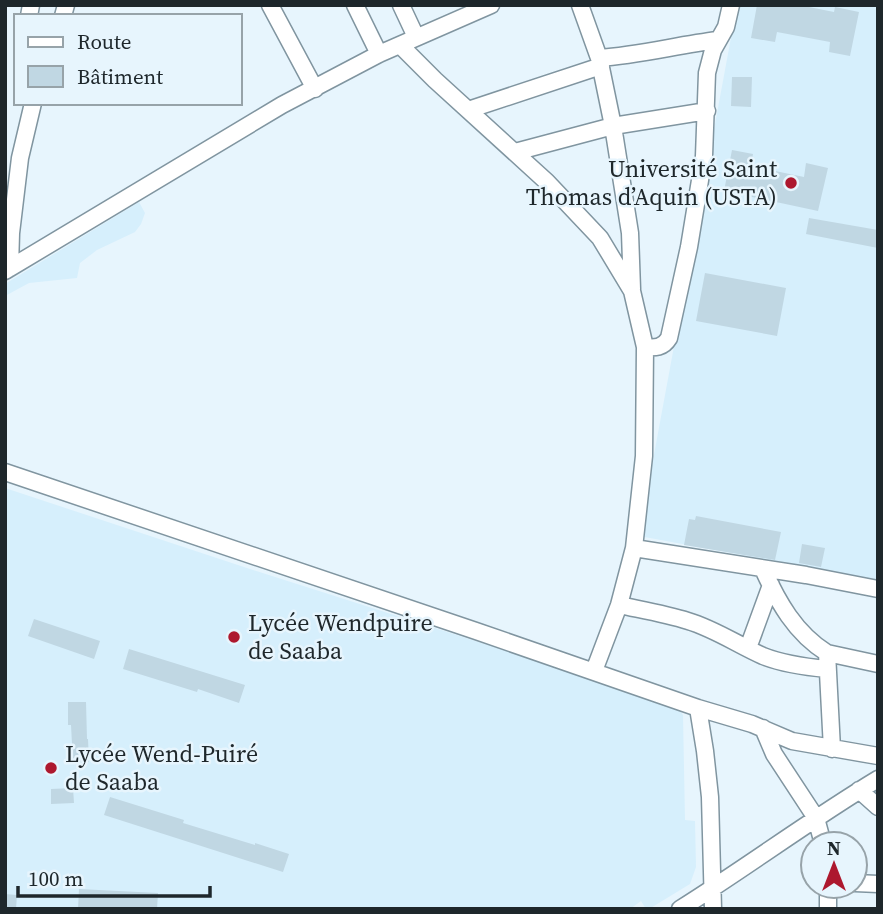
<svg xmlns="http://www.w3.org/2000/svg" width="883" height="914" viewBox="0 0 883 914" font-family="'Source Serif 4',serif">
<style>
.built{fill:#d6effc}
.building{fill:#c0d7e3}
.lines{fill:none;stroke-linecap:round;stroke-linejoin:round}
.minor-casing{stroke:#8095a0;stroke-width:19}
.minor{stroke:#fff;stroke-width:16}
.poi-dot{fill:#ad182e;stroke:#e7f5fd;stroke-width:2.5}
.labels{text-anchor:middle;stroke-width:5;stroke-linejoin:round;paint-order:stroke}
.poi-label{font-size:24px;fill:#1e272b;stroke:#e7f5fd;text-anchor:start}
</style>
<rect width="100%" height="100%" fill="#e7f5fd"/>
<!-- built -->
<path class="built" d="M737,5H878V580L639,536Z
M139,202L145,213L141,224L135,232L97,250L80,263L77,278L29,283L5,296V284Z
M5,488L250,569L676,705L683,715L685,820L695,821L696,867L690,884L649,909H646L641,901L630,909H5Z"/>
<!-- building -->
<path class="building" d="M757,5H799L834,12L835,7L859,12L850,56L829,52L830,42L777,32L775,42L751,38Z
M732,77H752L751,107L731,106Z
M732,150L753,154L751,166L804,177L806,163L828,168L818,211L724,191Z
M809,218L878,230V248L806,234Z
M705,273L786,288L777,336L696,321Z
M696,516L781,532L775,560L684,545L689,519L695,520Z
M802,544L825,548L821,567L799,563Z
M34,619L100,641L94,659L28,636Z
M129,649L245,685L239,703L198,689L197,692L123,669Z
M68,702H86L87,739H88L89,762L73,763L71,725H68Z
M73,788L74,803L51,804V789Z
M110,797L184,820L183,823L255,845V843L289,854L283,872L104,815Z
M79,889L158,893L157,909H78Z
M5,894L17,895L16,909H5Z"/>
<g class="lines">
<defs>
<path id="minor" d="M270,5L315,89
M355,5L379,54
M401,5L416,37
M580,5L599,58L613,126L630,233L632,289
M29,16L31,5
M63,16L66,5
M400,45L435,80L547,182L600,238L632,291L645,347L644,456L634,548L619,605L594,671
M599,58C639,55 678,45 718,40
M468,110L601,66
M515,152L613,126L707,111
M10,268L11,233L20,158L33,103
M5,271L282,105L379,54L491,5
M645,347C655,348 663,348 669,338L689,247L704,156L707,73L713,50L726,27L731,5
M5,472L476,631L698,708L752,724L792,741L878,756
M634,548L806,575L878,589
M763,569C778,602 795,633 827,653L832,749
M619,605C642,610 666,614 688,621C715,629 738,645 763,656C783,664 806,667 827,669
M748,648L771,585
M827,653L878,664
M698,708L705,751L710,797L713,909
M763,728L774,754L816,818L823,844
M859,790L878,807
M855,883L878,884
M828,886V909
M680,909C747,867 810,820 878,779"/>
</defs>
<!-- minor casing -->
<use href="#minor" class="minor-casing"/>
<!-- minor -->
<use href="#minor" class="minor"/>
</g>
<!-- markers -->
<g class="poi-dot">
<circle cx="791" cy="183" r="7"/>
<circle cx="234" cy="637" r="7"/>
<circle cx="51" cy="768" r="7"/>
</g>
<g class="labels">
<!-- poi labels -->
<g class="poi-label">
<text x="777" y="177" text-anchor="end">Université Saint<tspan x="777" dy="28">Thomas d’Aquin (USTA)</tspan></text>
<text x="248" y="631">Lycée Wendpuire<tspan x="248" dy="28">de Saaba</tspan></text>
<text x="65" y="762">Lycée Wend-Puiré<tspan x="65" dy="28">de Saaba</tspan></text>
</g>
</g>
<!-- border -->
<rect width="883" height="914" fill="none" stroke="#1e272b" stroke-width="14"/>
<!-- legend -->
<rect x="14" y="14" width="228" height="91" fill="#e7f5fd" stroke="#97a3a9" stroke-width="2"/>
<rect x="28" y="37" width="35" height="10" fill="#ffffff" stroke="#97a3a9" stroke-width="2"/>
<text x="77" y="49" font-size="21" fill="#1e272b">Route</text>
<rect x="28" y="66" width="35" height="21" fill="#c0d7e3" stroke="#97a3a9" stroke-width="2"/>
<text x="77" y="84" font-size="21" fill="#1e272b">Bâtiment</text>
<!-- north arrow -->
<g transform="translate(834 865)"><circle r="33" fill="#e7f5fd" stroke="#97a3a9" stroke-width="2"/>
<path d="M0-5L12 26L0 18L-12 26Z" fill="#ad182e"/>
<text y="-10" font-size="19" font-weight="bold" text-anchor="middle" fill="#1e272b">N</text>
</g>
<!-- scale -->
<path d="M18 886v10h192v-10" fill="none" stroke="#1e272b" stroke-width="3.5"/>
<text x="28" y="886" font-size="21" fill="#1e272b" stroke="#e7f5fd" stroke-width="5" paint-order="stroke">100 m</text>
</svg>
